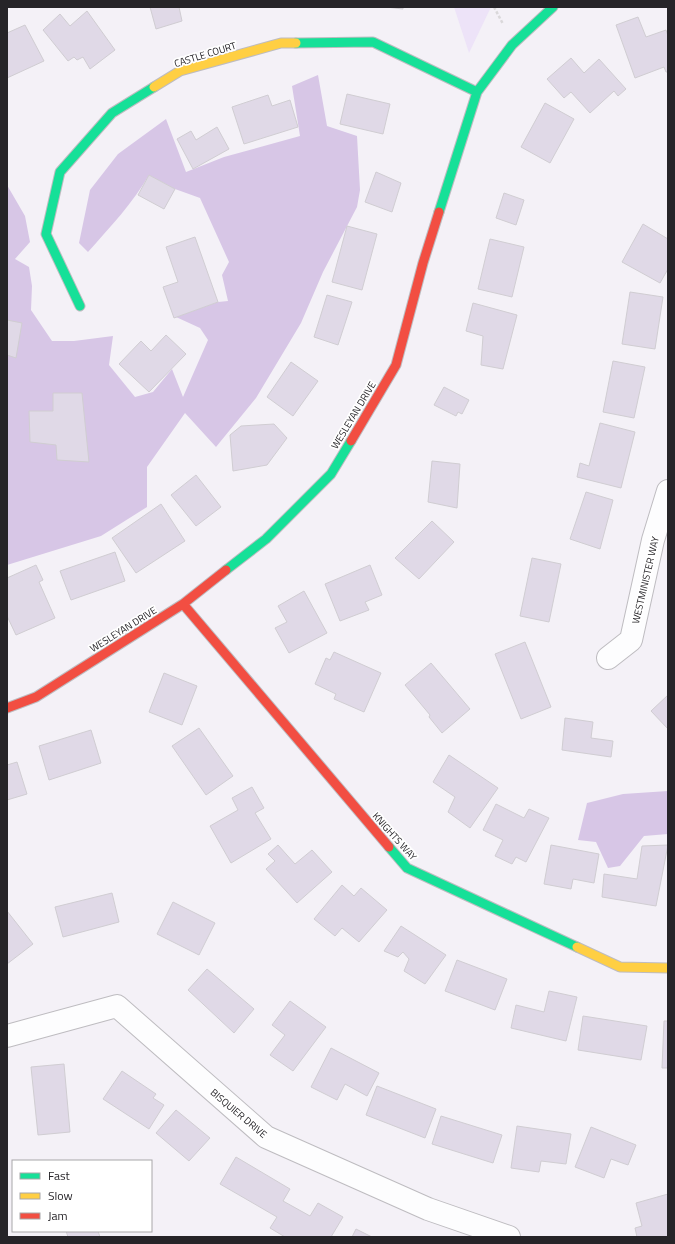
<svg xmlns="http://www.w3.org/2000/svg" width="675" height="1244" viewBox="0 0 675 1244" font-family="'Titillium Web',sans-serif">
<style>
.green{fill:#ede3f8}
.forest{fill:#d7c6e6}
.building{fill:#e0d9e7;stroke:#d0cdd2}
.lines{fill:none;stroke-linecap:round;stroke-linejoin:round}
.street-casing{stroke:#bebcc0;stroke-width:24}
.fast-casing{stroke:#bebcc0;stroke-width:11}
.slow-casing{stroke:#bebcc0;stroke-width:11}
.jam-casing{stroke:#bebcc0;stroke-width:11}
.path{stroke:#dad8da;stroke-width:2.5;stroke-dasharray:3 2;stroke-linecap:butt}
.street{stroke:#fdfdfe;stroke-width:22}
.fast{stroke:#16e098;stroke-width:9}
.slow{stroke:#ffcf43;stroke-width:9}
.jam{stroke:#f24e42;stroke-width:9}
.labels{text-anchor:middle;stroke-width:3.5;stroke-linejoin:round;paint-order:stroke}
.street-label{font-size:10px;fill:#262428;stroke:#fff}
</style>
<rect width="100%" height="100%" fill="#f4f1f7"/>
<!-- green -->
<path class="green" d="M454,7H491L469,53Z"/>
<!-- forest -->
<path class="forest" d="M318,75L327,126L357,136L360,190L357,207L323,272L301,323L256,398L216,447L185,413L147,467V507L101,536L7,565V185L25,216L30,242L15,259L29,267L32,286L31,310L52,341H74L113,336L109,365L135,397L153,392L172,369L183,397L208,340L200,328L176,317L218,302L228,301L222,275L229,262L200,198L175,189L149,175C133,203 110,227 88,252L79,243L90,190L118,154L166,119L186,172L224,157L300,136L292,86Z
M668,791V834L644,836L620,866L608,868L596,842L578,840L587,803L623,794Z"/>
<!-- building -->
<path class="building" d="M150,7H179L182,21L156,29Z
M386,7H403V9Z
M87,11L115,50L90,69L83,57L77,60L74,57L68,61L43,30L60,14L70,26Z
M638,17L646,37L666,30L668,36V72H666L664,67L635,78L616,25Z
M25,25L44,61L7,78V33Z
M571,58L584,73L599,59L626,89L618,96L614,91L590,113L571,92L564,98L547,79Z
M347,94L390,104L383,134L340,124Z
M268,95L272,106L290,100L298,127L244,144L232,107Z
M545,103L574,119L550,163L521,147Z
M217,127L229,149L193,169L177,139L191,131L196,140Z
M376,172L401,183L392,212L365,202Z
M149,175L175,189L164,209L138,195Z
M504,193L524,200L516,225L496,218Z
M643,224L668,239V269L660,283L622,262Z
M347,226L377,234L362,290L332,282Z
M195,237L218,302L174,318L163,287L178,282L166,247Z
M490,239L524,247L512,297L478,289Z
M630,292L663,297L655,349L622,344Z
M327,295L352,302L338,345L314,337Z
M473,303L517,315L503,369L481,365L483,336L466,331Z
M7,320L22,323L16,358L7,355Z
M166,335L186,354L149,392L119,364L141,341L151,351Z
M613,361L645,367L634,418L603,412Z
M291,362L318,381L293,416L267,397Z
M444,387L469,400L462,414L458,412L456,416L434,405Z
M53,393H82L89,462L57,460L56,445L30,442L29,411H53Z
M600,423L635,432L621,488L577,477L580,463L589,466Z
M274,424L287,438L267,465L233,471L230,435L241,426Z
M432,461L460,464L457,508L428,502Z
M196,475L221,507L196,526L171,495Z
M586,492L613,500L600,549L570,539Z
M161,504L185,541L136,573L112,538Z
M432,521L454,542L419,579L395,558Z
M115,552L125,581L71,600L60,571Z
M532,558L561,564L549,622L520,616Z
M36,565L43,580L39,582L55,618L16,635L7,616V578Z
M370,565L382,595L365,602L369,610L340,621L325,584Z
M304,591L327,633L289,653L275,628L287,622L278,606Z
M525,642L551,707L521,719L495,654Z
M334,652L381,673L364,712L334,699L336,694L315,684L326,658L330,660Z
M431,663L470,709L442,733L429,717L430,715L405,685Z
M164,673L197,686L182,725L149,712Z
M668,695V729L651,711Z
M565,718L593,722L591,738L613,741L611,757L562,750Z
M199,728L233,776L206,795L172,746Z
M91,730L101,763L49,780L39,746Z
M449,755L498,788L470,828L448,812L455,797L433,782Z
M17,762L27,794L7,800V765Z
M252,787L264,808L255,813L271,839L231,863L210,826L238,810L232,798Z
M496,804L524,818L529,809L549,818L526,862L516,857L512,864L495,856L503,840L483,830Z
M278,845L295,864L312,850L332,872L297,903L266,869L275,861L268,854Z
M551,845L599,854L594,883L573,879L571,889L544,884Z
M668,845L656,906L602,897L604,874L637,879L642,846Z
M342,885L354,896L361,888L387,910L359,942L342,928L335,936L314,919Z
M112,893L119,922L63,937L55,907Z
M173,902L215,923L199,955L157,934Z
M7,911L33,944L7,964Z
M401,926L446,955L425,984L404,971L409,959L403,952L398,957L384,951Z
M457,960L507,979L495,1010L445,991Z
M207,969L254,1009L234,1033L188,990Z
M549,991L577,997L566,1041L511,1028L516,1005L544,1012Z
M290,1001L326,1027L293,1071L270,1055L285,1035L272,1025Z
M583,1016L647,1026L641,1060L578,1050Z
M664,1021H668V1068H662Z
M331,1048L379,1073L367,1096L345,1084L337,1100L311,1087Z
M64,1064L70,1132L38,1135L31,1067Z
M122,1071L156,1094L153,1098L164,1105L149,1129L103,1099Z
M377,1086L436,1109L425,1138L366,1115Z
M176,1110L210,1138L189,1161L156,1133Z
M441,1116L502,1135L493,1163L432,1144Z
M517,1126L571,1134L566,1164L541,1161L539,1172L511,1168Z
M591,1127L636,1145L628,1165L611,1159L604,1178L575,1167Z
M236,1157L290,1189L283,1201L310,1216L318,1203L343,1217L331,1237H285L270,1228L277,1217L220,1184Z
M668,1194V1237H637L635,1228L642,1226L636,1203Z
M356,1229L372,1237H352Z
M66,1231H98L100,1237H68Z"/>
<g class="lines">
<defs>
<path id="street" d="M608,658L631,640L653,540L668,491
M7,1036L117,1006L266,1137L428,1209L509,1237"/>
<path id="fast" d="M296,43L373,42L477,92
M439,212L477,92L512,45L553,7
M80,306L46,234L60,172L112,113L154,87
M226,570L266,539L331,474L351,441
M389,847L407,868L577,947"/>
<path id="slow" d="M154,87L180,71L281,43H296
M577,947L620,967L668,968"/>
<path id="jam" d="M351,441L396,365L423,263L439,212
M183,604L389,847
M7,708L36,697L183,604L226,570"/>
</defs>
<!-- street casing -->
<use href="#street" class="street-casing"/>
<!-- fast casing -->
<use href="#fast" class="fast-casing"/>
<!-- slow casing -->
<use href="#slow" class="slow-casing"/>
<!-- jam casing -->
<use href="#jam" class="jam-casing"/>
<!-- path -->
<path class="path" d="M494,7L503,24"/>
<!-- street -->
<use href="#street" class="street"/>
<!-- fast -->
<use href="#fast" class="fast"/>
<!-- slow -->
<use href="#slow" class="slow"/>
<!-- jam -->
<use href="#jam" class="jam"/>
</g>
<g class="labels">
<!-- street labels -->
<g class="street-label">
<text transform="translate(205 54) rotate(-17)" y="4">CASTLE COURT</text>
<text transform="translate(353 415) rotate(-59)" y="4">WESLEYAN DRIVE</text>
<text transform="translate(645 580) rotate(-77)" y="4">WESTMINISTER WAY</text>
<text transform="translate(123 629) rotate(-32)" y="4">WESLEYAN DRIVE</text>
<text transform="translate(395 836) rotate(48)" y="4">KNIGHTS WAY</text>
<text transform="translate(239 1113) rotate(40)" y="4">BISQUIER DRIVE</text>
</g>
</g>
<!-- border -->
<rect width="675" height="1244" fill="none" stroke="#262428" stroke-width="16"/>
<!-- legend -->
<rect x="12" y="1160" width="140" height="72" fill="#ffffff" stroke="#a8a7a9"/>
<rect x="20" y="1173" width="20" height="6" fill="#16e098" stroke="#a8a7a9"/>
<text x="48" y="1180" font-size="12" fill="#262428">Fast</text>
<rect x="20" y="1193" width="20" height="6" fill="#ffcf43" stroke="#a8a7a9"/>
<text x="48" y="1200" font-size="12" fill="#262428">Slow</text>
<rect x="20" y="1213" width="20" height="6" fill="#f24e42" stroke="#a8a7a9"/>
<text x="48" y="1220" font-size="12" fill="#262428">Jam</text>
</svg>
